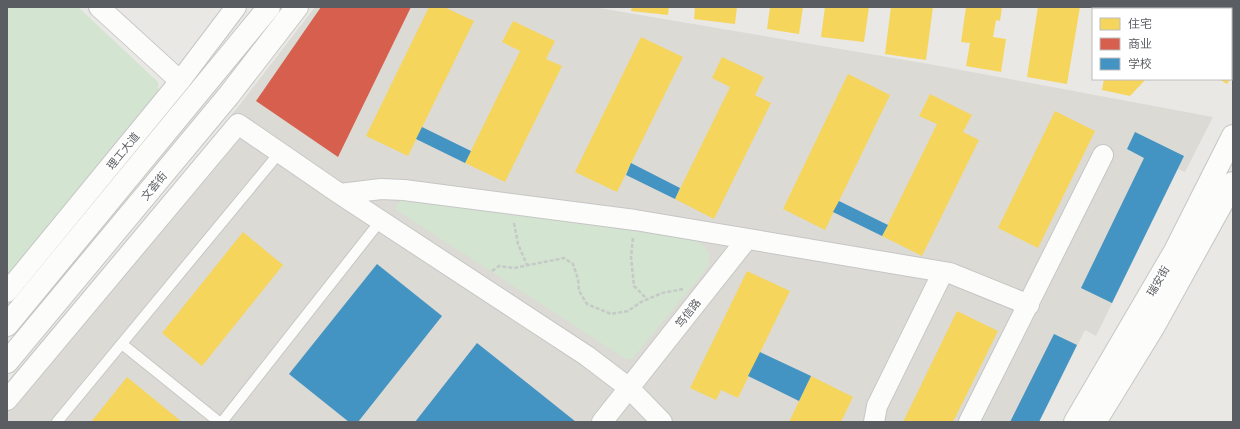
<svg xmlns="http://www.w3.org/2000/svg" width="1240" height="429" viewBox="0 0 1240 429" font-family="'Fira Sans Condensed','Noto Sans SC',sans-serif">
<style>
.education{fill:#dcdad4}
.green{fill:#d3e4d1}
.homes{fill:#f6d55c}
.shops{fill:#d6604d}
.schools{fill:#4393c3}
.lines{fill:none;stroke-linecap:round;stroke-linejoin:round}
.service-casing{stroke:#c6c6c6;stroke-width:12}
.minor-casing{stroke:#c6c6c6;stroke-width:22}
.secondary-casing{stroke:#c6c6c5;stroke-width:24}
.path{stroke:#c5c9c7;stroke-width:2.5;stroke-dasharray:4 2;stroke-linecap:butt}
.service{stroke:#fcfcfb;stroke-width:10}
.minor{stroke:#fcfcfb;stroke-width:20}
.secondary{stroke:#fcfcfb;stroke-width:22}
.labels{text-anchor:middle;stroke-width:4;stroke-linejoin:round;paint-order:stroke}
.street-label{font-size:11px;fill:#5a5d61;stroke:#fff}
</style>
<rect width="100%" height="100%" fill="#e9e8e4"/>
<!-- education -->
<path class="education" d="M315,7H593L929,64L1213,117L1185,172L1178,169L1096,336L1085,330L1039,422H7V382L238,107Z"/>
<!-- green -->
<path class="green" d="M7,7H78L158,82L159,94L7,276Z
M403,196L692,240C709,245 714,256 704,272L632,359H626L395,209Z"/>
<!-- homes -->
<path class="homes" d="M429,7H444L474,21L408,156L366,136Z
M632,7H669L668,15L631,11Z
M695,7H737L735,24L694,19Z
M770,7H803L799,34L767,29Z
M825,7H869L864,42L821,37Z
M891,7H933L926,60L885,54Z
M966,7H1002L1000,21L996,20L993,37L1006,39L1001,72L966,66L970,43L961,42Z
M1038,7H1080L1067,84L1027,77Z
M1117,7H1158L1155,9H1117Z
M1233,11V75L1231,78V15Z
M513,21L555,41L546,59L562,66L505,182L465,163L520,51L502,42Z
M641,37L683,57L617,192L575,172Z
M722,57L764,77L755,95L771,103L714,219L675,199L730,87L712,78Z
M848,74L890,95L825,230L783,209Z
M1104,79H1146L1130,96L1102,90Z
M1219,79H1230L1227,84Z
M930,94L972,115L963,132L979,140L922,256L882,236L937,124L919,116Z
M1055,111L1095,131L1038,248L998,228Z
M243,232L283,265L202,366L162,333Z
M747,271L790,291L738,398L721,390L716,400L690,388Z
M957,311L998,331L953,422H903Z
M811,376L853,397L841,422H789Z
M127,377L182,422H91Z"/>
<!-- shops -->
<path class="shops" d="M321,7H411L338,157L256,101Z"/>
<!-- schools -->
<path class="schools" d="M422,127L471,151L465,163L416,139Z
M1135,132L1184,156L1112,303L1081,288L1144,158L1127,149Z
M631,163L680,188L675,199L626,175Z
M839,201L888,225L882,236L833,212Z
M377,264L442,316L358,422H349L289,374Z
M1054,334L1077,345L1039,422H1010Z
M477,343L531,386L576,422H415Z
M760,352L811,376L799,401L748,376Z"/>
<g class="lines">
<defs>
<path id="service" d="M122,344L219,422
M57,422L280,152
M222,422L381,220"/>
<path id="minor" d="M99,7L180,81
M340,194L381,189L404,190L635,220L950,273L1029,305
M7,292L180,81L236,7
M7,400L238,124L340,194L587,356L629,388L662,422
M602,422L747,239
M874,422L877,406L943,272
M969,422L1103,155"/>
<path id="secondary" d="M7,325L269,7
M7,362L229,95L297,7
M1075,422L1175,251L1233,136
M1095,422L1154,326L1233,183"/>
</defs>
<!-- service casing -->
<use href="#service" class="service-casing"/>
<!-- minor casing -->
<use href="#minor" class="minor-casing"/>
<!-- secondary casing -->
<use href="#secondary" class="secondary-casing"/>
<!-- path -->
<path class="path" d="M514,223L518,244L527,265
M633,238L631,257L634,286L647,299
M492,271L499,266L514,268L564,258L573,264L578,279L579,291L587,304L611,314L628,311L641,302L662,293L683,289"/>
<!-- service -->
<use href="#service" class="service"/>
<!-- minor -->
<use href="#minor" class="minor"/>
<!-- secondary -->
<use href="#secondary" class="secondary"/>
</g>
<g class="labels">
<!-- street labels -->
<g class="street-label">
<text transform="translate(123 151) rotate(-51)" y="4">理工大道</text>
<text transform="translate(154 186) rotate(-50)" y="4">文荟街</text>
<text transform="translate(1158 281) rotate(-60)" y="4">瑞安街</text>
<text transform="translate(688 313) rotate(-52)" y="4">笃信路</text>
</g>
</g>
<!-- border -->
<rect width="1240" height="429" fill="none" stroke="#5a5d61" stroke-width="16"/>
<!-- legend -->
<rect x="1092" y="8" width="140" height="72" fill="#ffffff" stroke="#bdbec0"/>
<rect x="1100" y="18" width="20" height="12" fill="#f6d55c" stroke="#bdbec0"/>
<text x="1128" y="28" font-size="12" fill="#5a5d61">住宅</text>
<rect x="1100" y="38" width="20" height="12" fill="#d6604d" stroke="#bdbec0"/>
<text x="1128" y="48" font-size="12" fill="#5a5d61">商业</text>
<rect x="1100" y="58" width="20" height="12" fill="#4393c3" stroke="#bdbec0"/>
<text x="1128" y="68" font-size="12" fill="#5a5d61">学校</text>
</svg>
